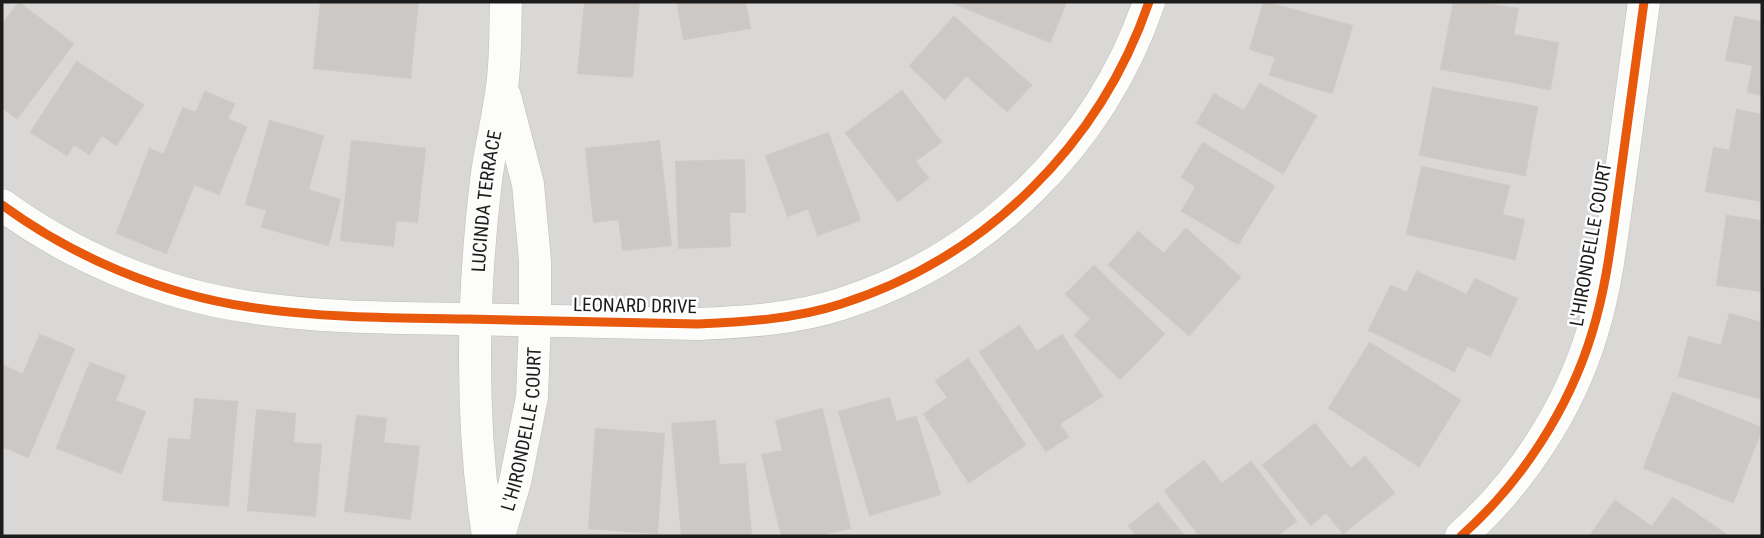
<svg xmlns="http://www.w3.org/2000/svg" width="1764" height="538" viewBox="0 0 1764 538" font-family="'Roboto Condensed',sans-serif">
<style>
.residential{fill:#d9d8d6}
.building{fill:#cbc8c6;stroke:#cdc9c7;stroke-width:2}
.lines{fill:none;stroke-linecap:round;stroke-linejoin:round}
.street-casing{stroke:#bdbdbb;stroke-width:33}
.street{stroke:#fcfcfb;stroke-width:32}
.cycleway-casing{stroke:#fff;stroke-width:13}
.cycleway{stroke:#e8590c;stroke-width:9}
.labels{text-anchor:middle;stroke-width:5;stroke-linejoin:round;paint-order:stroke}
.street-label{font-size:19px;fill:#1c1c1c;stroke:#fff}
</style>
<rect width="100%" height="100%" fill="#eae8e5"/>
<!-- residential -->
<path class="residential" d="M2,2H1762V536H2Z"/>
<!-- building -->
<path class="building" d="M321,2H418L410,78L314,68Z
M585,2H639L632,77L578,73Z
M677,2H745L750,28L684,39Z
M951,2H1066L1050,42Z
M1264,2L1352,26L1332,93L1270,75L1276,57L1250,49Z
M1454,2H1475L1518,9L1513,35L1558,43L1550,89L1441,69Z
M19,3L73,44L17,118L2,107V25Z
M954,17L1031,85L1007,111L966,75L945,99L910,66Z
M1735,17L1762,22V95L1748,92L1753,65L1726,60Z
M77,62L143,105L116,145L102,135L89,154L74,144L67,155L31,132Z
M1260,84L1316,116L1283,173L1197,123L1214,94L1244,111Z
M1433,88L1537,107L1525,175L1420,155Z
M902,91L941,142L915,161L928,178L898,201L846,133Z
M205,92L234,104L227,119L246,127L219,194L194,184L166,253L117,233L150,149L164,155L183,108L196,113Z
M1737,110L1762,115V201L1706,191L1714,148L1730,151Z
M270,121L323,136L308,190L340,200L328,245L262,227L267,210L246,204Z
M828,133L860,220L818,235L808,208L788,216L766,156Z
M352,141L425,149L417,222L396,220L393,246L341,240Z
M659,141L671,245L623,250L619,219L594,222L586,149Z
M1203,143L1274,186L1238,244L1182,211L1196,187L1182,177Z
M744,160L745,212H729L730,246L679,248L676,162Z
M1422,167L1509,186L1502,215L1524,220L1515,259L1407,234Z
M1727,216L1762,221V291L1717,285Z
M1186,229L1240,277L1189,335L1109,265L1138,232L1164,254Z
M1094,266L1164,334L1120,379L1075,335L1091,319L1066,294Z
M1417,272L1467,295L1475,279L1517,299L1490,356L1467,345L1454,371L1369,330L1391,286L1407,293Z
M1730,314L1762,323V399L1679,376L1689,337L1721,346Z
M1019,326L1037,352L1062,335L1102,396L1059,424L1068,437L1046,451L980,352Z
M40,335L74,349L28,457L2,446V365L23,375Z
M1370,343L1460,400L1419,466L1329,408Z
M968,359L1025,445L969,482L924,414L948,398L936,381Z
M90,363L125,376L115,401L145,412L121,473L57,448Z
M1673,393L1762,428L1733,502L1644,468Z
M889,398L896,422L916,417L940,494L870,515L839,412Z
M195,399L237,402L228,506L163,500L169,439L191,440Z
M822,409L850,528L813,536H782L762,455L783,451L776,421Z
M257,410L295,414L293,443L321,445L315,516L248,510Z
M357,416L386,419L383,443L419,447L410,519L345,511Z
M715,421L719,465L745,464L751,536H682L672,424Z
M1315,424L1351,469L1365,457L1394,493L1343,533L1326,512L1311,525L1263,465Z
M596,429L664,434L657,533L589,528Z
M1204,461L1222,484L1251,462L1296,521L1276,536H1200L1165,491Z
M1673,498L1728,536H1590L1615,501L1652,527Z
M1158,503L1184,536H1137L1129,526Z"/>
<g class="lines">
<defs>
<g id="street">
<path d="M2,205C73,257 161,294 249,307C320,318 393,318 465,319C543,320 621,322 698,324C745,322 795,319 841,304C985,258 1100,145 1149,2"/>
<path id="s1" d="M488,536C470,422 472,296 486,181C490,149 498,118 502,87C506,59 505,30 506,2"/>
<path id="s2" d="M499,536L515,482L532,397L535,321V261L528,184L505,96"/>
<path d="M1461,536C1521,483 1569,409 1592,333C1607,285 1612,235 1619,186C1627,125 1636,63 1644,2"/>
</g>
</defs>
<!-- street casing -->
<use href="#street" class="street-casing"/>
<!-- street -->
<use href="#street" class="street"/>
<defs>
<path id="cycleway" d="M2,205C73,257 161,294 249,307C320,318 393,318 465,319C543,320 621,322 698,324C745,322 795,319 841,304C985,258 1100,145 1149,2
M1461,536C1521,483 1569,409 1592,333C1607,285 1612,235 1619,186C1627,125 1636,63 1644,2"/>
</defs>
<!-- cycleway casing -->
<use href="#cycleway" class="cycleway-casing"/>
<!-- cycleway -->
<use href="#cycleway" class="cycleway"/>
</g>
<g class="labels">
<!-- street labels -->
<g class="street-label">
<text dy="7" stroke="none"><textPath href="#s1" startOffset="336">LUCINDA TERRACE</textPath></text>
<text transform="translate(1590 244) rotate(-80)" y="7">L'HIRONDELLE COURT</text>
<text transform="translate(635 305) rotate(1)" y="7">LEONARD DRIVE</text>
<text dy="7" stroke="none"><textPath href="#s2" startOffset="110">L'HIRONDELLE COURT</textPath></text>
</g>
</g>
<!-- border -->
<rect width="1764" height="538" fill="none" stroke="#1c1c1c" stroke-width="7"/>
</svg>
